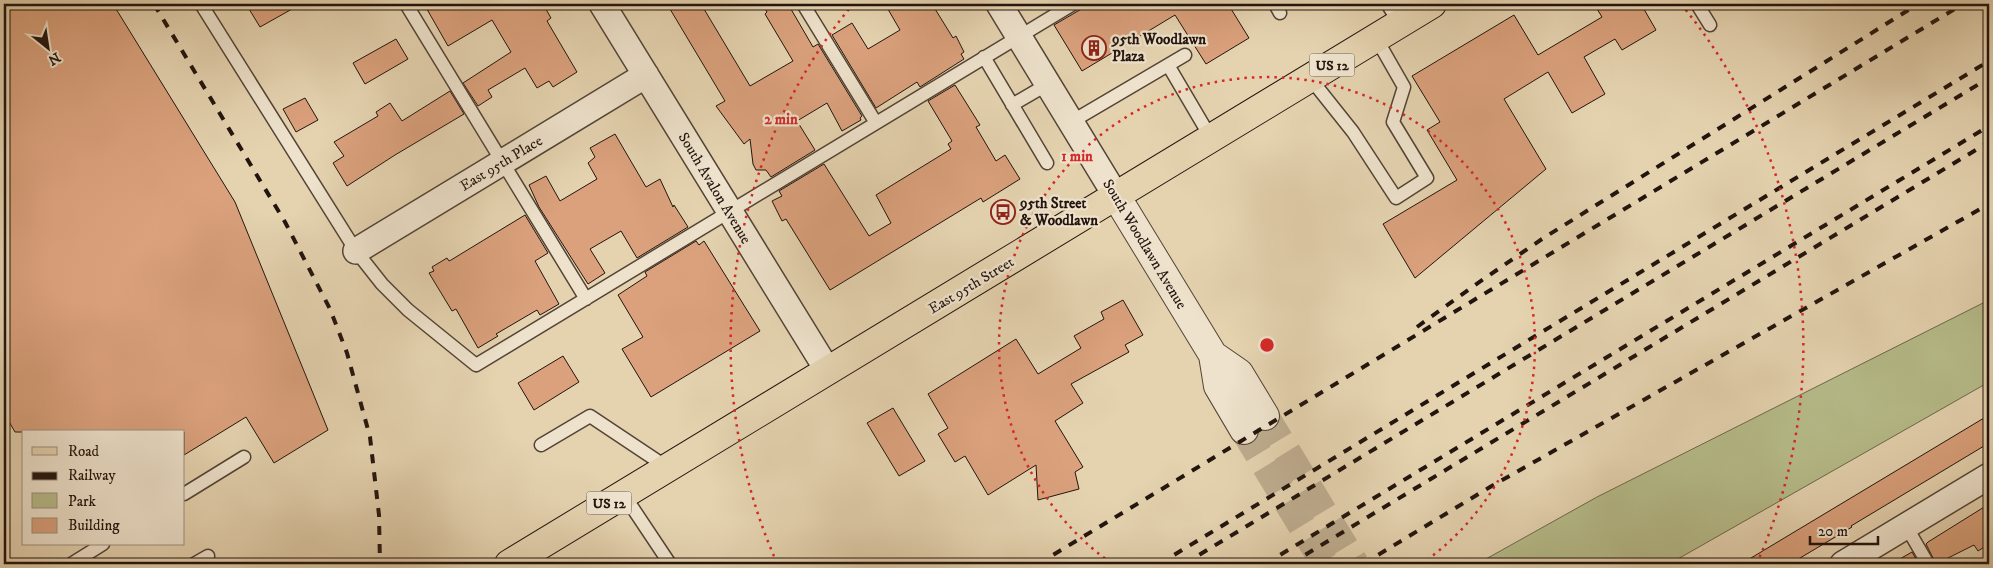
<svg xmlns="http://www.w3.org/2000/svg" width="1993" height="568" viewBox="0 0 1993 568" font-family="'IM FELL DW Pica',serif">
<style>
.green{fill:#b6bc8a;stroke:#6c684c}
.building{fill:#daa17c;stroke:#22140e}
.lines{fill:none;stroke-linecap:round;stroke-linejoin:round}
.tertiary-tunnel{stroke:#bead90;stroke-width:28;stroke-dasharray:28 14;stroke-linecap:butt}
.service-casing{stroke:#534436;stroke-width:15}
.minor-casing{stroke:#534436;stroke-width:28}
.tertiary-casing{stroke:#534436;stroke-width:30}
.primary-casing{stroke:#22140e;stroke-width:30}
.service{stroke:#eee2cc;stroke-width:12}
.minor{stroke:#eee2cc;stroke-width:25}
.tertiary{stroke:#eee2cc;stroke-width:28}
.primary{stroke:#e5d3b0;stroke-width:28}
.rail{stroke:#22140e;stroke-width:4;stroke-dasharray:9 9;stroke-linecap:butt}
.ring{fill:none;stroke:#d62828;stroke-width:2.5;stroke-dasharray:2.5 5}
.labels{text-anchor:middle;stroke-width:4.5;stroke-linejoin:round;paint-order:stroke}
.shield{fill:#eee2cc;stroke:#5f5247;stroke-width:1}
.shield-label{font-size:14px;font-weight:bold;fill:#22140e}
.poi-label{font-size:15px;font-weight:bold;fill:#22140e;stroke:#eee2cc;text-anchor:start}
.street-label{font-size:15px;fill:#22140e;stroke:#eee2cc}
.centre{fill:#d62828;stroke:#eee2cc;stroke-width:2.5}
.ring-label{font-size:15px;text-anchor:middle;font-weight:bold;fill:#d62828;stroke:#eee2cc;stroke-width:4.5;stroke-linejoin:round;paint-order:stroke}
</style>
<rect width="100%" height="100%" fill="#e5d3b0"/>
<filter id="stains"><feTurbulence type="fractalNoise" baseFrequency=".004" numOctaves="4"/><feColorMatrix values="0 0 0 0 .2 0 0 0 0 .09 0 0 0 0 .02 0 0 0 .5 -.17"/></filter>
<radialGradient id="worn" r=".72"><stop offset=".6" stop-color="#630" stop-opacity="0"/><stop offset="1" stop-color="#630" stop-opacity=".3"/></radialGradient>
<!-- green -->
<path class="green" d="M1989,300V382L1669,564H1477L1597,497Z"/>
<!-- building -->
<path class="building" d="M4,4H113L235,202L328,430L274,463L246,417L184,455V432H15L4,413Z
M246,4H301L260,27Z
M424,4H543L551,18L547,21L577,72L553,87L549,81L537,88L525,68L488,90L492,97L478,106L463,83L511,52L492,20L448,46Z
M667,4H701L750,86L793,61L765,14L767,12L762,4H788L813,47L818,44L862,116L860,118L861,120L842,131L827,103L797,121L815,150L771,177L766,170H756L753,164L750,139L744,144L716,106L725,101Z
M885,4H932L953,38L956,36L964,52L961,54L964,59L920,87L917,82L876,108L832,35L852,23L868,49L900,30Z
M1090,4H1228L1249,38L1206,64L1175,15L1082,71L1054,25Z
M1594,4H1641L1656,30L1622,50L1615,39L1584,57L1605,94L1572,113L1548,72L1504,99L1546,169L1415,278L1383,224L1457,180L1427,130L1440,122L1412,76L1514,15L1538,55L1602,17Z
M396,39L408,59L365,84L353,63Z
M955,85L980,125L976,127L996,161L1005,155L1020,179L983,202L981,198L830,290L786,219L782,221L772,201L782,196L779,191L824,164L869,236L891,223L876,195L951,149L948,144L952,141L928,101Z
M450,91L464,114L395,155L347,186L333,163L344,156L334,142L378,116L376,112L390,103L402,121Z
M305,98L318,120L296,132L283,109Z
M615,134L646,187L660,179L673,207L674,205L688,227L637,258L621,231L590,249L605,273L588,284L539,207L529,185L546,176L560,201L597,179L588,163L595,157L590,148Z
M525,215L548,253L535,261L559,304L540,315L537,310L496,334L498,336L478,348L456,309L452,311L429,273L434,271L432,267L447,258L449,261L451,260Z
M696,241L699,245L704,241L760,331L651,397L622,349L643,337L618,295L647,276L645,272Z
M1123,300L1143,335L1125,345L1129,352L1071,384L1083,403L1055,421L1083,467L1075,472L1079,489L1038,500L1036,465L988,495L965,456L955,462L938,434L948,428L928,394L1016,339L1038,374L1081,348L1074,336L1104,319L1101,312Z
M563,356L579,382L534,410L518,383Z
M893,408L925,461L899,476L867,423Z
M1989,415V443L1851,526L1852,527L1790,564H1741Z
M1989,504V544L1978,551L1974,545L1936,564L1926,544L1928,542Z
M1912,552L1919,564H1891Z"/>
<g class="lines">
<!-- tertiary-tunnel -->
<path class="tertiary-tunnel" d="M1265,416L1355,564
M1244,430L1325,564"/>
<defs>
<path id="service" d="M201,4L356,251L382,284L408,310L476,365L1073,4
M406,4L586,299
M803,4L876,123
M1275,4L1280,13
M1697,4L1710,25
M984,57L1047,163
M1168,65L1211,138
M1310,78L1353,132L1396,198L1427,178L1393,122L1404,87L1376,38
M1012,105L1048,84
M1071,122L1185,55
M541,445L590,416L668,468
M184,494L244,457
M624,495L670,564
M1906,526L1928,564
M71,564L103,544
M194,564L208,556"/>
<path id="minor" d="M602,4L828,371
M999,4L1116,196
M1395,4L1405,20
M356,251L646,75
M1843,564L1989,476"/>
<path id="tertiary" d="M1116,196L1213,355L1218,386L1244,430
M1213,355L1239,373L1265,416"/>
<path id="primary" d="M509,564L1432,4"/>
</defs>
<!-- service casing -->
<use href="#service" class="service-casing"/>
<!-- minor casing -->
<use href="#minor" class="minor-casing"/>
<!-- tertiary casing -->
<use href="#tertiary" class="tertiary-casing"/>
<!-- primary casing -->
<use href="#primary" class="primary-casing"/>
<!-- service -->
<use href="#service" class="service"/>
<!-- minor -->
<use href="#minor" class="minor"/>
<!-- tertiary -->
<use href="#tertiary" class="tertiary"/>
<!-- primary -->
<use href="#primary" class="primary"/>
<!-- rail -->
<path class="rail" d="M154,4L285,222L330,309L347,353L370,437L379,515L380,564
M1417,327L1475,285L1542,239L1918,4
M1038,564L1963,4
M1159,564L1989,61
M1184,564L1989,78
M1265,564L1989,126
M1290,564L1989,142
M1363,564L1490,487L1989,204"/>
</g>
<!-- distance rings -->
<g class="ring">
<path d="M1111 563A268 268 0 1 1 1423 563"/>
<path d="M777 563A536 536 0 0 1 853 4M1681 4A536 536 0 0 1 1757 563"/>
</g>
<!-- icons -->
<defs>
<symbol id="building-ring" viewBox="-11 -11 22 22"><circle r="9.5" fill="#eee2cc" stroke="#8f2418" stroke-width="1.5"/><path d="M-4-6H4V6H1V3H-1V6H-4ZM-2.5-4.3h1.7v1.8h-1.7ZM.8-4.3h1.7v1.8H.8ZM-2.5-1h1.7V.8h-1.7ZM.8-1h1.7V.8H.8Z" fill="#8f2418"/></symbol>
<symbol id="bus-ring" viewBox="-11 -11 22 22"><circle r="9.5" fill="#eee2cc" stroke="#8f2418" stroke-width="1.5"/><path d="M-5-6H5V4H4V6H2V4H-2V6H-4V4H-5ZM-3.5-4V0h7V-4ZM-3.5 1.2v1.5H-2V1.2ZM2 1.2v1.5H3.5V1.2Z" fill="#8f2418"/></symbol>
</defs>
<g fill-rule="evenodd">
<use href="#building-ring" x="1080" y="34" width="28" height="28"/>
<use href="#bus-ring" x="989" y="198" width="28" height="28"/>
</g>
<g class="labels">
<!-- shield labels -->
<g class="shield">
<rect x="1309.5" y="53.5" width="45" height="23" rx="4"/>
<rect x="586.5" y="491.5" width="45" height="23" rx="4"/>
</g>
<g class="shield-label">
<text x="1332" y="70">US 12</text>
<text x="609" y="508">US 12</text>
</g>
<!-- poi labels -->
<g class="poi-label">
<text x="1112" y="44">95th Woodlawn<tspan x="1112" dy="17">Plaza</tspan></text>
<text x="1020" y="208">95th Street<tspan x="1020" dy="17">&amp; Woodlawn</tspan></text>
</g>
<!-- street labels -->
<g class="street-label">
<text transform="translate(501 163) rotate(-31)" y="5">East 95th Place</text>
<text transform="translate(715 188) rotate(59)" y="5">South Avalon Avenue</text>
<text transform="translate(1145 244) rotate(59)" y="5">South Woodlawn Avenue</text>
<text transform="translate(971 285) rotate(-31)" y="5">East 95th Street</text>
</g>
</g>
<circle cx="1267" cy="345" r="8" class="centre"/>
<g class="ring-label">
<text x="781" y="124">2 min</text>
<text x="1077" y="161">1 min</text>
</g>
<!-- margin -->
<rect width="1993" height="568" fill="none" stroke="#e5d3b0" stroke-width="20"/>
<rect x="5" y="5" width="1983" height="558" fill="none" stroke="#22140e" stroke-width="2.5"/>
<rect x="10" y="10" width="1973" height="548" fill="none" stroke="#22140e"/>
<!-- legend -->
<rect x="22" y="430" width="162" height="115" fill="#eee2cc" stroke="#9c9080"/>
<rect x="32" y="447" width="25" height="8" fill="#e5d3b0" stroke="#9c9080"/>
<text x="68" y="456" font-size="15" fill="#22140e">Road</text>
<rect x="32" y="472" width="25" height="8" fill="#22140e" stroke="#9c9080"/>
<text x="68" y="480" font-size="15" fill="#22140e">Railway</text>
<rect x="32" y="493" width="25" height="15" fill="#b6bc8a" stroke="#9c9080"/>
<text x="68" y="506" font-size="15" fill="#22140e">Park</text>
<rect x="32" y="518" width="25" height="15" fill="#daa17c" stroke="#9c9080"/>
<text x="68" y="530" font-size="15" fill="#22140e">Building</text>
<!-- north arrow -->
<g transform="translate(48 48) rotate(150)" stroke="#eee2cc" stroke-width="4" paint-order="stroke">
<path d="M0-4L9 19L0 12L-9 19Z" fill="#22140e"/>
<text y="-8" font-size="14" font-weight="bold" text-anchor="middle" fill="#22140e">N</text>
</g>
<!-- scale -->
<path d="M1810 536v8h68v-8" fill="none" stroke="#22140e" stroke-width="2.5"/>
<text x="1818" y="536" font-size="15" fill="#22140e" stroke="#eee2cc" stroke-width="4" paint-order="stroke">20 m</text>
<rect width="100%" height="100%" filter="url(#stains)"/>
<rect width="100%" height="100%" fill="url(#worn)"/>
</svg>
